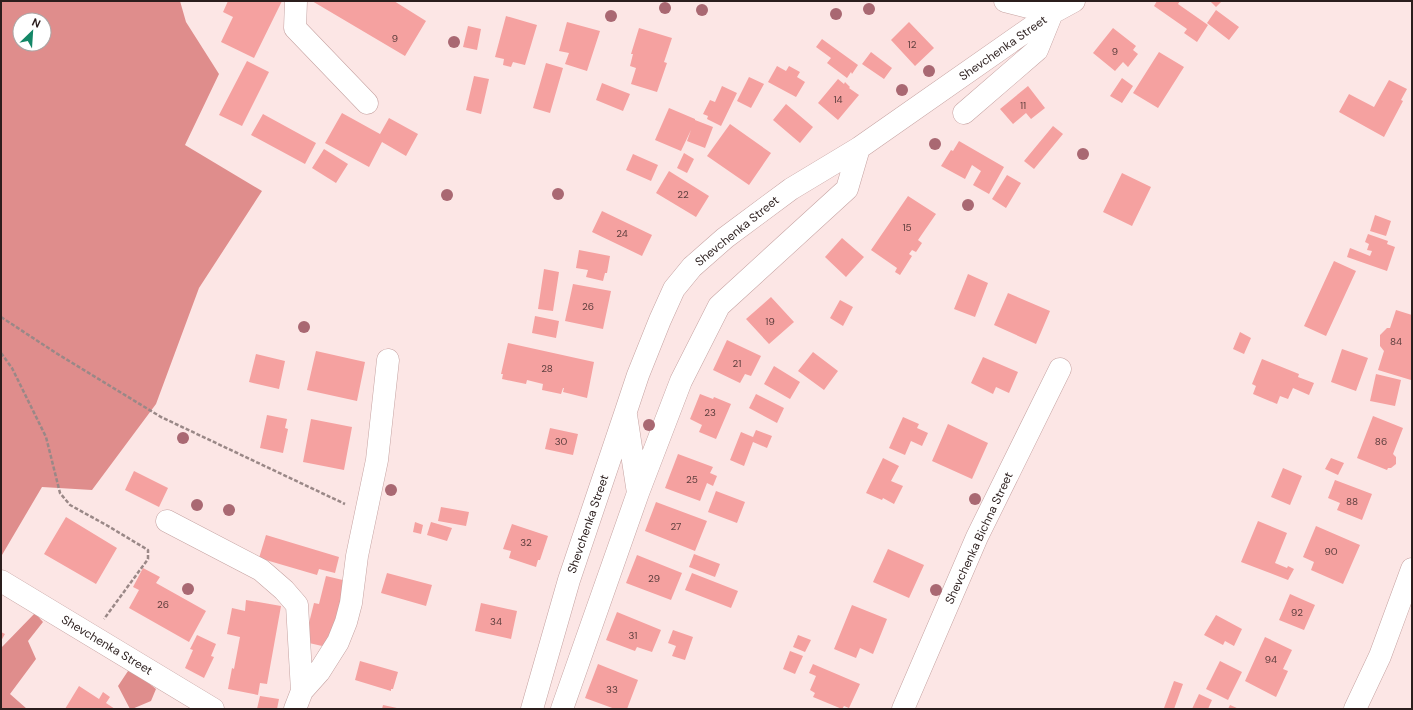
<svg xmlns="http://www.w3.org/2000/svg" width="1413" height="710" viewBox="0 0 1413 710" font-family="'DM Sans',sans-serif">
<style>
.forest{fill:#df8d8c;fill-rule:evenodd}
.building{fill:#f5a1a0}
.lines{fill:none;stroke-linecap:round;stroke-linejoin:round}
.minor-casing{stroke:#c5a2a1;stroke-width:23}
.path{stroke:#9a8887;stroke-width:2.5;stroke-dasharray:4 2;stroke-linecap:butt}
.minor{stroke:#fff;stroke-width:22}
.tree{fill:#a96872}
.labels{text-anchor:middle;stroke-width:3;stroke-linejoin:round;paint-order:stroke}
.number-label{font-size:10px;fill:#5e3f3e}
.street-label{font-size:12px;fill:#2b1e1d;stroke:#fff}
</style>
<rect width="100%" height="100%" fill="#fce6e5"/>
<!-- forest -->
<path class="forest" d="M1,1H180L186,22L219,74L185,145L262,191L199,288L156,404L92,490L42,487L2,555ZM20,20H44V44H20Z
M35,613L43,622L28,641L36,659L10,694L27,709H1V648Z
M130,668L156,689L151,701L132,709H130L118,686Z"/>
<!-- building -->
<path class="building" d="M228,1H282L254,58L221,42L233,17L223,12Z
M312,1H394L426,21L405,56Z
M1157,1H1180L1178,4L1208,25L1197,42L1184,33L1187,29L1154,6Z
M1210,1H1222L1216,7Z
M1216,10L1239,27L1229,40L1207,23Z
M506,16L537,25L525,65L513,62L511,67L503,65L504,59L495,57Z
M567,22L600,31L587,71L565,64L569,53L559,51Z
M909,22L934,48L915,66L891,40Z
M468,26L481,29L477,50L463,47Z
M639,28L672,38L664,62L667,63L657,92L631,84L636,68L630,66L633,54H631Z
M1113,28L1136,46L1133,50L1138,54L1128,67L1123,62L1115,71L1093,53Z
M822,39L858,65L852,74L851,72L847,78L827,63L831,58L816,47Z
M871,52L892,68L884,79L862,64Z
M1159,52L1184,67L1158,108L1133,93Z
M247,61L269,72L242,126L219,115Z
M546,63L563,68L550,113L533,108Z
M777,66L786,71L789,66L800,72L797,77L805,82L796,97L768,82Z
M474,76L489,79L481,114L466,110Z
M749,77L764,84L751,108L737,101Z
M1122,78L1133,86L1122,103L1110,96Z
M838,79L844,84L845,82L850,87L849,88L859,95L838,120L818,103Z
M1389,80L1407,89L1401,100L1403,101L1384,137L1339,112L1349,94L1374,107Z
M602,83L630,94L623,111L596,100Z
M722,86L737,93L721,126L707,119L708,116L703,114L710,100L715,102Z
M1028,86L1045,108L1031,119L1026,113L1013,124L1000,109Z
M786,104L813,127L800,143L773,120Z
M669,108L695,119V120L713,127L705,148L687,141L691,130L681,151L655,140Z
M342,113L380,134L389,118L418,134L406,156L382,142L369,167L325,143Z
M263,114L316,143L305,164L251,135Z
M730,124L771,153L749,185L707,156Z
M1053,126L1063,134L1034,169L1024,161Z
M959,141L1004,167L989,194L973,185L981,171L972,165L965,179L941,166L951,150L953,151Z
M324,149L348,164L336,183L312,168Z
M684,153L694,159L687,173L677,168Z
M633,154L658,165L651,181L626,170Z
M669,171L709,196L696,217L656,193Z
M1122,173L1151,187L1132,226L1103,212Z
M1007,175L1021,183L1006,208L992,199Z
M908,196L936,214L918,240L922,243L916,252L912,250L909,254L912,256L900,275L895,272L897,268L871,250Z
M602,211L652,235L642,256L592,232Z
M1375,215L1391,221L1386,236L1370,231Z
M1368,234L1388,241L1387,244L1395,247L1387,271L1347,257L1350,248L1370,256L1372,251L1367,250L1369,244L1365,242Z
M842,238L864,257L846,277L825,257Z
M579,250L610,256L607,273H605L603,281L586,277L588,270L576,268Z
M1334,261L1356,271L1326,336L1304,326Z
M544,269L559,272L553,311L538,309Z
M968,274L988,283L975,317L954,309Z
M573,284L611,291L603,329L565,321Z
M1008,293L1050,311L1036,344L994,325Z
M771,297L794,322L769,344L746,319Z
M840,300L853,307L843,326L830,318Z
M1396,310L1412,315L1411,380L1378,370L1384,351L1380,346V335L1387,328H1390Z
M535,316L559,321L556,338L532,333Z
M1240,332L1251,338L1244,354L1233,349Z
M727,340L761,356L751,376L745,374L740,383L713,370Z
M508,343L594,362L587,398L563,392L564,388H563L561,394L542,390L543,384L527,380L526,384L502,379L503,374H501Z
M1342,349L1368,358L1356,391L1331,382Z
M316,351L365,362L357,401L307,390Z
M813,352L838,371L824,390L798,371Z
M256,354L285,361L279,389L249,382Z
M983,357L1018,372L1009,393L996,387L993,394L971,383Z
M1262,359L1299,374L1298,377L1314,383L1309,395L1293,388L1288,399L1280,396L1277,404L1253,394L1256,386L1252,384Z
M774,366L800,382L790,399L764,384Z
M1376,374L1401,380L1395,406L1370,401Z
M700,394L713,399L714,397L731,404L716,439L699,432L702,425L690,419Z
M756,394L784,408L777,423L749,408Z
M267,415L287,419L285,428L288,429L283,453L260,448Z
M1373,416L1403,428L1393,454L1396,457V464L1391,468H1388L1387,470L1357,458Z
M903,417L919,424L917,428L928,433L922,446L911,441L905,455L889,448Z
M311,419L352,427L344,470L303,462Z
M948,424L988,443L972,479L932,461Z
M550,428L578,434L573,455L545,449Z
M756,430L772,436L767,448L753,442L744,466L730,460L741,432L753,437Z
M678,454L713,467L710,473L717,476L713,486L707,483L700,501L665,488Z
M883,458L899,466L891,481L903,486L894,504L883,498L882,500L866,493Z
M1331,458L1344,463L1338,475L1325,469Z
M1283,468L1302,476L1290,505L1271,497Z
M134,471L168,488L159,507L125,490Z
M1335,480L1372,494L1362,520L1337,510L1340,503L1328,498Z
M716,491L745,502L737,523L708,512Z
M656,502L707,521L695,551L645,531Z
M441,507L469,512L466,526L438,521Z
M66,517L117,548L96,584L44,554Z
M1258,521L1287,533L1275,563L1287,568L1288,566L1294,569L1288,580L1241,562Z
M415,522L423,525L421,534L413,532Z
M431,522L452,528L447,541L427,535Z
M512,524L548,536L540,560H538L536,567L509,558L511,551L503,549Z
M1316,526L1360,545L1343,584L1311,570L1314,562L1303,557Z
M266,535L339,557L335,573L319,569L317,575L259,558Z
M888,549L924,565L909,598L873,582Z
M694,554L720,564L715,577L689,567Z
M637,555L682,573L671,600L626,583Z
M143,568L160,577L156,583L206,611L189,642L129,608L139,590L133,587Z
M387,573L432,585L426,606L381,593Z
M692,573L738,591L731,608L685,590Z
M326,576L347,581L331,648L309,643L310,640L305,639L314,603L319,604Z
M1290,594L1315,605L1304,630L1279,620Z
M246,600L281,606L267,684L260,683L258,695L228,689L232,668L234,669L240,637L227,634L232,608L245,611Z
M481,603L517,611L511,639L475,631Z
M852,605L887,619L873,654L860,648L856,658L834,649Z
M617,612L661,630L652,652L637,647L635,651L606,640Z
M1216,615L1242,629L1234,646L1225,641L1223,645L1204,635Z
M673,630L693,637L685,660L672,656L676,646L668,643Z
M1,632L5,634L1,641Z
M197,635L216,644L211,656L214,657L204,678L185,668L193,650L190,649Z
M798,635L811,640L805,652L793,647Z
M1265,637L1292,650L1283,669L1288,671L1276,697L1245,681Z
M790,651L803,656L795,674L783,669Z
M360,661L398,672L393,689H391V691L355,680Z
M1220,661L1242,672L1228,700L1206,689Z
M598,664L638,680L627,709H615L585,698Z
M813,664L860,684L849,708L844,706L842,709L813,697L815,693L810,690L816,676L809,673Z
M1174,681L1183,684L1174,709H1168L1164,708Z
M79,686L99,699L103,692L110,697L106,703L115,709H65Z
M1199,694L1212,700L1208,709H1192Z
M260,696L279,699L277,709H257Z
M383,705L397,708V709H382Z
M1230,705L1239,709H1228Z"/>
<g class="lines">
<defs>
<path id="minor" d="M296,1L295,28L367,103
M964,113L1037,50L1052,13L1005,1
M638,493L681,381L719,306L847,189L859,148
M167,521L261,570L284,590L297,605L302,691
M1,581L213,709
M295,709L302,691L319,672L338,642L346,622L351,603L357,556L377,460L388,360
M532,709L569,580L626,411L638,375L660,320L674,289L692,267L725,238L791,189L859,148L1052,13L1074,1
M562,709L638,493L626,415
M903,709L977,537L1060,369
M1355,709L1380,656L1412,569"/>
</defs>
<!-- minor casing -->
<use href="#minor" class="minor-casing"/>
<!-- path -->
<path class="path" d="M1,317L56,353L161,417L345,504
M1,353L12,368L46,437L60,493L70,505L108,526L148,550V559L104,619"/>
<!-- minor -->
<use href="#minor" class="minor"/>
</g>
<!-- trees -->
<g class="tree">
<circle cx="665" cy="8" r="6"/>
<circle cx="869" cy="9" r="6"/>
<circle cx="702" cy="10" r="6"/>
<circle cx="836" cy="14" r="6"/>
<circle cx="611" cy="16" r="6"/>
<circle cx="454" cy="42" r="6"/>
<circle cx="929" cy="71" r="6"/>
<circle cx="902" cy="90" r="6"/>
<circle cx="935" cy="144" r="6"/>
<circle cx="1083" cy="154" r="6"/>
<circle cx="558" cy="194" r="6"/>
<circle cx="447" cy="195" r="6"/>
<circle cx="968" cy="205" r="6"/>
<circle cx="304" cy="327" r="6"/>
<circle cx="649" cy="425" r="6"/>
<circle cx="183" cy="438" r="6"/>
<circle cx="391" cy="490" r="6"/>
<circle cx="975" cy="499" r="6"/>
<circle cx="197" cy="505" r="6"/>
<circle cx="229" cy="510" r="6"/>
<circle cx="188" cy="589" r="6"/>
<circle cx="936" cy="590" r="6"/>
</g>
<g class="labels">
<!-- number labels -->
<g class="number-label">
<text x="395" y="42">9</text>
<text x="912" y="48">12</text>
<text x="1115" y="55">9</text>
<text x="838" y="103">14</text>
<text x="1023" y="109">11</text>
<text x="683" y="198">22</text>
<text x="907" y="231">15</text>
<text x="622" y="237">24</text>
<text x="588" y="310">26</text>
<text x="770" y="325">19</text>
<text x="1396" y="345">84</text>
<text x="737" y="367">21</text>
<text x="547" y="372">28</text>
<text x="710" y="416">23</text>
<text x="561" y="445">30</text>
<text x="1381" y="445">86</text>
<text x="692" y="483">25</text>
<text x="1352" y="505">88</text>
<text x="676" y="530">27</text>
<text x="526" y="546">32</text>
<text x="1331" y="555">90</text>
<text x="654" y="582">29</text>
<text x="163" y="608">26</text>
<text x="1297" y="616">92</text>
<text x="496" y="625">34</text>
<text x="633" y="639">31</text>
<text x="1271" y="663">94</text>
<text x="612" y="693">33</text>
</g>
<!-- street labels -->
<g class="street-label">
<text transform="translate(1003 48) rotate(-35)" y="4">Shevchenka Street</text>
<text transform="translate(737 231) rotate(-39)" y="4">Shevchenka Street</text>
<text transform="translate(588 524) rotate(-71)" y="4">Shevchenka Street</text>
<text transform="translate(979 538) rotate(-65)" y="4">Shevchenka Bichna Street</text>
<text transform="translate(107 645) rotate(31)" y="4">Shevchenka Street</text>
</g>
</g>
<!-- border -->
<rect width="1413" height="710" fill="none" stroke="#2b1e1d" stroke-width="4"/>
<!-- north arrow -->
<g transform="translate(32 32) rotate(25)"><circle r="19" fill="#ffffff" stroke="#aaa5a5"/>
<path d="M0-3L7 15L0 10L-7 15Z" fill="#148767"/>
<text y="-6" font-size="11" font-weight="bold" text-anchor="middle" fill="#2b1e1d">N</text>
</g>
</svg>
